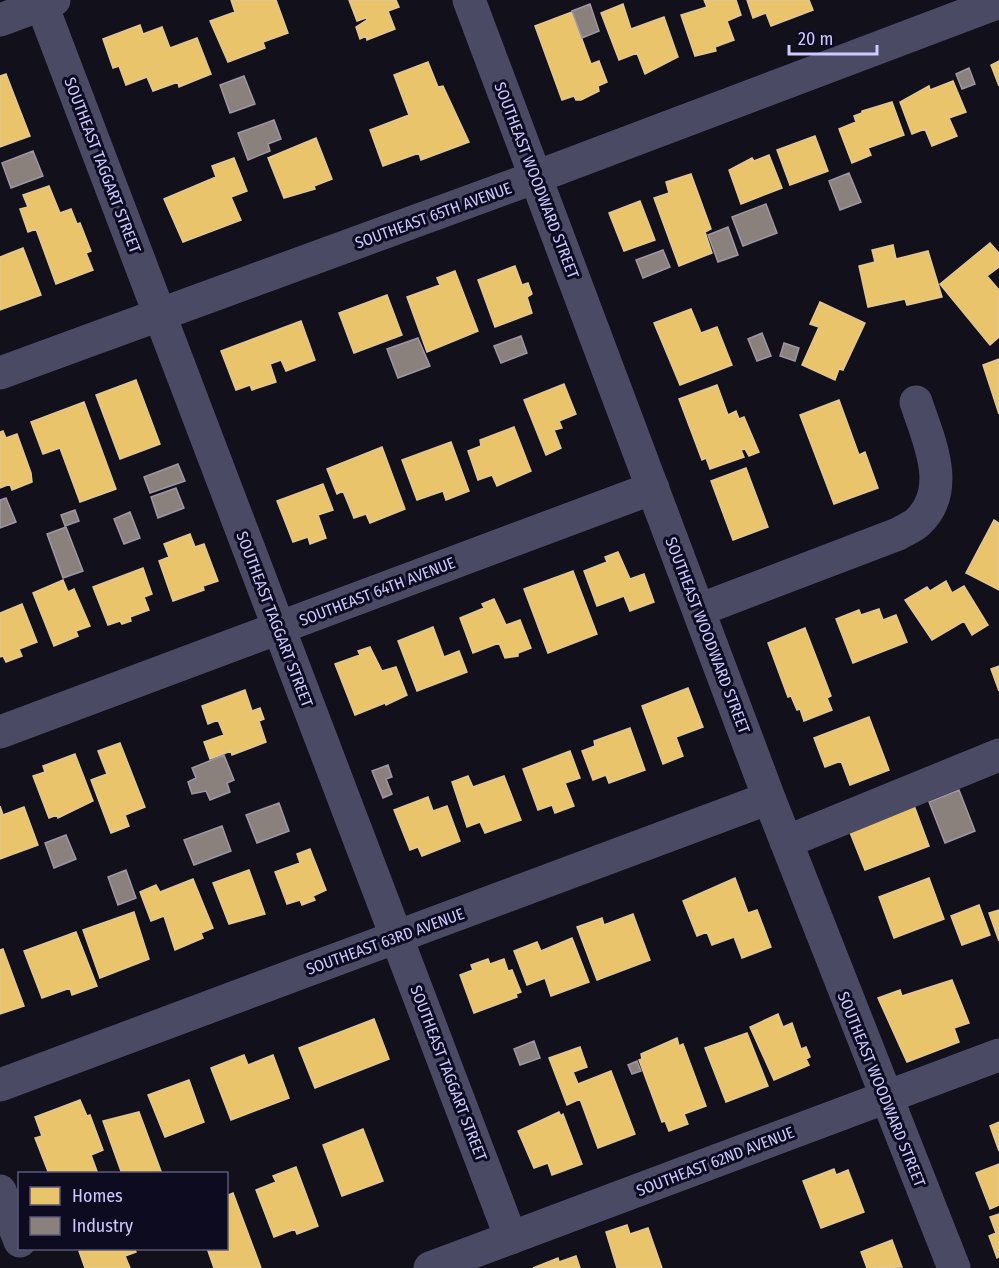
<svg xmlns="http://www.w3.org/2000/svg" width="999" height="1268" viewBox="0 0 999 1268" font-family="'Fira Sans Condensed',sans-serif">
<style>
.homes{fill:#e9c46a;stroke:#e1c697;stroke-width:1.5}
.industry{fill:#8a817c;stroke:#9e97a3;stroke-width:1.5}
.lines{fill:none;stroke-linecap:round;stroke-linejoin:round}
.minor{stroke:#4a4a65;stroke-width:33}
.labels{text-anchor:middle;stroke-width:6;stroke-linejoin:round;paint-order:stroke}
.street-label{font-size:16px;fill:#cdcaff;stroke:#0d0b20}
</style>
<rect width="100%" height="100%" fill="#11101b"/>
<!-- homes -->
<path class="homes" d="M231,0H276L288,33L263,42L265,48L228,62L210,21L235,12Z
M349,0H396L399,7L388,11L395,29L367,40L366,36L360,39L356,27L367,20L366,18L357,21Z
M704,0H736L741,15L727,21L734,40L715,47L716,51L695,56L681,15L707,7Z
M747,0H809L813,10L771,26L766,13L753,18Z
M623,4L631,29L664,17L678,57L645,74L637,53L619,60L601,13Z
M572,12L591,64L599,61L607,82L598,86L599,91L581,100H576L574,96L562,100L535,26Z
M140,25L143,34L162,27L170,48L197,38L211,74L179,87L178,82L153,91L147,77L126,85L119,66L113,68L103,39Z
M999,61V86L991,65Z
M428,62L438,87L443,86L469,142L421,160L419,153L383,166L370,130L409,115L394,75Z
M6,74L30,136L0,147V76Z
M953,81L966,112L949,118L957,136L932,146L925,129L912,134L900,102L929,86L930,90Z
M892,102L904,135L868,148L871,155L852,163L839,129L856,122L854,116L862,113V111Z
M815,136L828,171L790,185L777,150Z
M316,138L332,179L314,186L315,189L284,198L268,158Z
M769,155L782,188L741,204L729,170L752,158L754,161Z
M234,158L247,191L231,197L241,220L183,242L164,199L216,177L212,166Z
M691,174L711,229L705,232L712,253L679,266L654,198L669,193L666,182Z
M49,186L60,213L71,209L77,224L80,223L91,251L86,253L93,270L56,284L36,229L28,232L20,209L28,207L23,195Z
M640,201L655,240L624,251L609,213Z
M990,243L999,253V267L987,276L999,290V337L990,345L940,284Z
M893,245L896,259L928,251L942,297L907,305L905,299L868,307L859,266L875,262L872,250Z
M23,248L41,295L0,310V257Z
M515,266L522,285L528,283L532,294L527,297L532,313L495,327L478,280Z
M455,271L478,331L427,352L407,297L440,285L437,278Z
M387,295L402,335L354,353L339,313Z
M820,302L865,323L843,370L839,369L835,380L802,365L819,327L810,324Z
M691,309L701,333L717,327L732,365L680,385L654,323Z
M301,321L315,360L286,371L281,360L270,364L276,382L252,390L250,385L236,390L221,351Z
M999,359V414L983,365Z
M136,380L160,444L120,459L96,395Z
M564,384L576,414L559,421L562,428L554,430L561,448L546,455L524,400Z
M717,385L728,415L736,411L739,419L744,417L759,452L749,456L745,449L741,450L744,457L710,469L706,458L702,460L679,399Z
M839,400L859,455L865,452L878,488L834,504L800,415Z
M84,402L116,489L80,502L60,448L43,454L31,422Z
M514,427L531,471L497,486L492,475L478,480L468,451L481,446L480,440Z
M3,431L6,438L17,434L31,473L32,482L12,490L10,484L0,488V432Z
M451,442L469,491L446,500L443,491L417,500L402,460Z
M382,447L405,509L370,523L366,514L354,518L343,491L337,494L327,469Z
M746,468L768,527L733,540L711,481Z
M323,484L333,510L318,515L326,538L310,544L308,537L293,542L277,501Z
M994,520L999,523V590L966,573Z
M190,534L195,547L204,544L218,581L203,586L204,590L173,601L159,561L169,557L164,544Z
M618,552L630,579L644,574L654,602L630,611L624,596L597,606L584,571L607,562L605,557Z
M143,568L152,594L144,597L149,610L130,617L131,621L122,624L120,621L108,625L93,587Z
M573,571L597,634L548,653L524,589Z
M63,580L68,592L74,589L90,626L76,631L78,636L54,646L33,593Z
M946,581L952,593L964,586L988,625L972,635L964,621L932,640L905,600L927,587L930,591Z
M494,599L506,625L520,620L531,648L518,653V656L505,658L499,643L473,653L460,618L484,608L482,604Z
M22,604L37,642L19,649L22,656L6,662L3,656L0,657V613Z
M879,609L883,620L896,615L907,642L853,663L836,619L859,610L861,615Z
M433,627L444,657L459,651L467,672L417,691L398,641Z
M805,628L831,696L827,698L832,710L804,721L800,709L797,710L791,696L788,697L768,643Z
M370,647L382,671L396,667L407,695L386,705L385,703L355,715L335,664L360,655L358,651Z
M999,666V691L991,669Z
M688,688L703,727L676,737L683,756L663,764L642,706Z
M245,690L252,711L260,708L264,719L259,721L266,742L232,755L231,751L210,759L204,742L224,735L218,720L208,724L202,706Z
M869,717L889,770L850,785L841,761L825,767L814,738Z
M630,728L645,770L609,783L606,775L593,780L582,751L595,746L594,741Z
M120,743L145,807L125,815L129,826L111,833L91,780L107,774L98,751Z
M570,751L580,778L565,783L574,806L555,813L552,805L538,810L523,769Z
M75,754L93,801L58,818L57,815L49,818L33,776L45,772L43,766Z
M468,776L473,787L504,776L521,820L485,833L480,822L467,827L452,782Z
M428,797L433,811L447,806L460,841L422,856L418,847L410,850L394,810Z
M912,800L929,846L865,870L847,825Z
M0,806L3,815L24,807L38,845L0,859Z
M310,849L326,890L313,896L315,900L302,905L300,900L287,904L275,872L300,863L297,854Z
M249,870L265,914L229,924L213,883Z
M735,878L748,913L757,910L771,947L742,958L734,937L712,945L707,932L697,936L683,901Z
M929,878L944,919L894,938L879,897Z
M193,879L213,928L201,933L203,938L175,950L164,916L151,921L140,892L156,885L160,892Z
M979,905L990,935L962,945L951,916Z
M999,910V941L989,913Z
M134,912L149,959L100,978L83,930Z
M633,914L650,960L597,980L577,927L602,918L604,925Z
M76,932L97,986L72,995L70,988L42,998L24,951Z
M572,938L589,982L551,996L545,978L527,985L514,951L537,942L541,951Z
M3,949L24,1006L0,1014V950Z
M488,959L490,964L504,959L508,971L512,970L521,992L516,994L517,997L474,1013L460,975L473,970L471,965Z
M952,980L969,1023L954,1028L959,1042L907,1062L878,998L900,990L902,996Z
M778,1014L783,1027L792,1023L801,1049L806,1047L810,1057L806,1059L809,1065L774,1080L750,1027Z
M374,1019L389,1059L315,1088L299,1048Z
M747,1033L768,1086L726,1102L705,1048Z
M677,1038L679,1046L683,1044L706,1106L684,1114L688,1124L669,1131L665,1121L662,1122L639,1060L642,1059L641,1054Z
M580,1047L587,1067L573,1072L578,1084L611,1071L635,1134L598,1148L580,1099L567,1105L549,1058Z
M244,1055L248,1065L273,1055L289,1098L231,1120L211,1068Z
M189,1080L204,1122L165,1137L148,1095Z
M80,1100L87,1116L90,1115L103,1150L91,1155L98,1174H49L35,1138L42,1136L35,1117Z
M139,1112L162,1174H122L103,1121Z
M559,1112L561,1116L563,1114L582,1164L552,1175L548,1163L534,1168L518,1131Z
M999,1122V1151L990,1126Z
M363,1129L383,1181L342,1196L323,1145Z
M999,1164V1205L990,1209L976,1173Z
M296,1167L318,1226L297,1234L295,1229L274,1237L256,1190L276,1182L273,1176Z
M834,1169L836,1175L848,1170L864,1212L821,1228L803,1181Z
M233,1193L261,1268H214L207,1248H226V1196Z
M999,1214V1257L997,1258L989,1236L996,1233L990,1217Z
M627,1225L630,1234L648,1228L662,1268H617L606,1232Z
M892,1240L902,1267L867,1268L861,1252Z
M85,1248H134L136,1252L125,1256L130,1268H85L79,1251Z
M576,1256L580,1268H533L558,1258L559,1262Z"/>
<!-- industry -->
<path class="industry" d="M590,4L599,31L582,38L572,11Z
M969,68L975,84L962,89L956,74Z
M244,76L255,104L230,113L220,85Z
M274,120L281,139L268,144L270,151L248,160L238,133Z
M33,151L43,176L11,188L2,163Z
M849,173L861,202L840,210L829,181Z
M766,204L777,233L743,246L732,217Z
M728,227L738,255L718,262L708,235Z
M663,250L670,267L643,278L636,260Z
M762,333L771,356L757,361L748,339Z
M521,336L527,353L501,363L494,346Z
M418,338L430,366L398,378L387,349Z
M784,343L799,348L795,361L780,356Z
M178,464L185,481L150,493L144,477Z
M176,488L184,508L158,518L151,497Z
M6,498L16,522L0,528V500Z
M75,510L79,521L65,526L61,515Z
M130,512L140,538L124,544L114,519Z
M66,527L83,571L63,578L47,534Z
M224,755L234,780L227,783L230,792L210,800L206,791L192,794L188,782L196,778L192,768Z
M388,765L392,777L386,779L392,794L383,798L372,771Z
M959,790L975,831L945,843L929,802Z
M279,803L289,831L257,843L246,815Z
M222,826L231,851L194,865L184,840Z
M66,835L76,859L54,868L45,843Z
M126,870L136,898L118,905L108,877Z
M534,1041L540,1058L520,1065L514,1049Z
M637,1061L641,1071L632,1074L628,1065Z"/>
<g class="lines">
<!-- minor -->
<path class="minor" d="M40,0L511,1238
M469,0L769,798L954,1268
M0,20L54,0
M0,373L536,177L999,2
M699,610L898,534C904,530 913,527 918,522C953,489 928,439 916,402
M0,732L653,488
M786,842L999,755
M0,1085L769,798
M0,1191L20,1241
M430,1268L999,1055"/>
</g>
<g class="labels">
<!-- street labels -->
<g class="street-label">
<text transform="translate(103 165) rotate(69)" y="6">SOUTHEAST TAGGART STREET</text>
<text transform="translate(537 180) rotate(69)" y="6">SOUTHEAST WOODWARD STREET</text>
<text transform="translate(433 215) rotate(-20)" y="6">SOUTHEAST 65TH AVENUE</text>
<text transform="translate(377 591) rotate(-21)" y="6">SOUTHEAST 64TH AVENUE</text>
<text transform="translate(275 619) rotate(69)" y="6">SOUTHEAST TAGGART STREET</text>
<text transform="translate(708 635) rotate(69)" y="6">SOUTHEAST WOODWARD STREET</text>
<text transform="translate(385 941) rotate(-20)" y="6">SOUTHEAST 63RD AVENUE</text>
<text transform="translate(449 1073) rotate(69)" y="6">SOUTHEAST TAGGART STREET</text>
<text transform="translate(882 1089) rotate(68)" y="6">SOUTHEAST WOODWARD STREET</text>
<text transform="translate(715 1161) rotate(-21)" y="6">SOUTHEAST 62ND AVENUE</text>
</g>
</g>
<!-- legend -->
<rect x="18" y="1172" width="210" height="78" fill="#0d0b20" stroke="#5a5779" stroke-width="1.5"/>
<rect x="30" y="1187" width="30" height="18" fill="#e9c46a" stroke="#5a5779" stroke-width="1.5"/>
<text x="72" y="1202" font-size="18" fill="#cdcaff">Homes</text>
<rect x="30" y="1217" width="30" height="18" fill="#8a817c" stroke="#5a5779" stroke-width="1.5"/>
<text x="72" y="1232" font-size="18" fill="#cdcaff">Industry</text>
<!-- scale -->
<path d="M789 45v9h88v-9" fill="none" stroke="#cdcaff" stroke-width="3"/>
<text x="798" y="45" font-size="18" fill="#cdcaff" stroke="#0d0b20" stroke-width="4.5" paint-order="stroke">20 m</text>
</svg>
